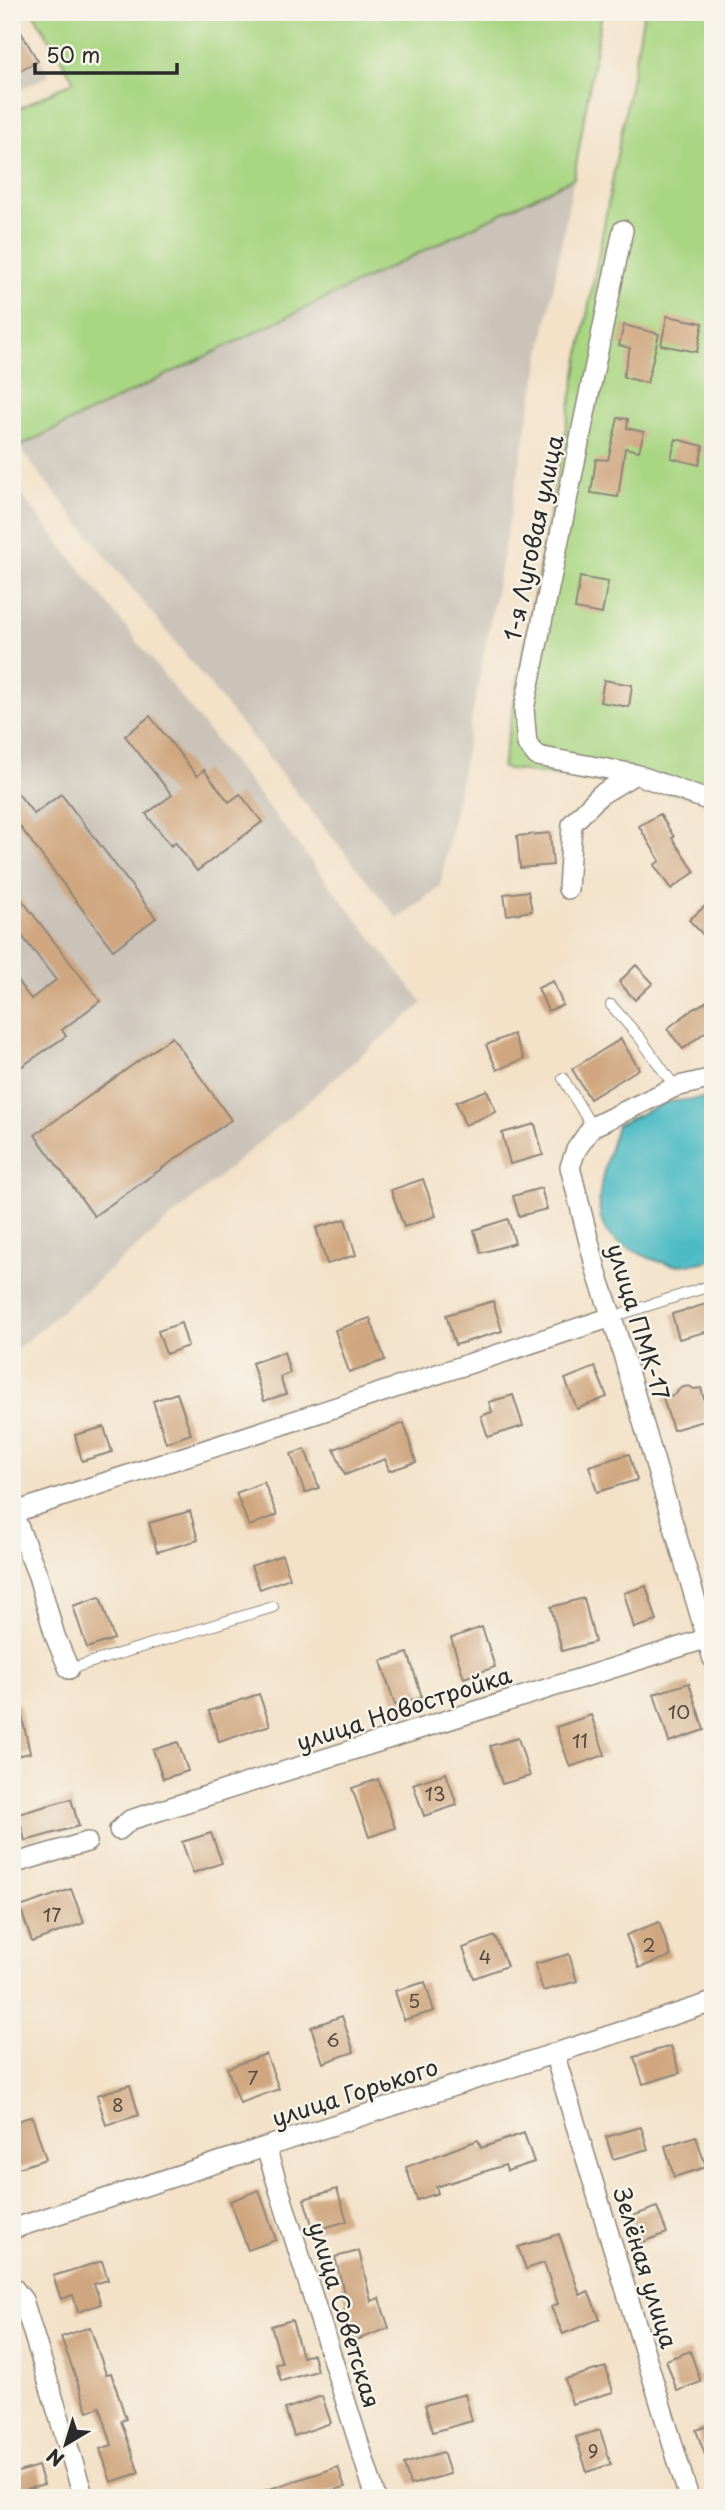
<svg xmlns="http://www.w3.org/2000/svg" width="725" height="2510" viewBox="0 0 725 2510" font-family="'Playpen Sans',sans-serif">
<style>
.industrial{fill:#cbc2b8}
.green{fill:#a9d683;stroke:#6a8057;stroke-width:2}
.water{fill:#4dbbc4;stroke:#3c7378;stroke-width:2}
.building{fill:#cfa67f}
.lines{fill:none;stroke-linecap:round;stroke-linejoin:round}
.service-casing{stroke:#8f867a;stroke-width:12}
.minor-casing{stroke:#8f867a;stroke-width:22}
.service{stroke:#fff;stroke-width:10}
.minor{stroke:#fff;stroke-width:19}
.labels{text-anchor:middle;stroke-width:5;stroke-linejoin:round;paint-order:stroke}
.number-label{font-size:19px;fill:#544a40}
.street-label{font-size:23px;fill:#2b2b2b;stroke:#f7f3e8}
</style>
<rect width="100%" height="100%" fill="#f7f3e8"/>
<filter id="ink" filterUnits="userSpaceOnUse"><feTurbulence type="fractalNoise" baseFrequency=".0143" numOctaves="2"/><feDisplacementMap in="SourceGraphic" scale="14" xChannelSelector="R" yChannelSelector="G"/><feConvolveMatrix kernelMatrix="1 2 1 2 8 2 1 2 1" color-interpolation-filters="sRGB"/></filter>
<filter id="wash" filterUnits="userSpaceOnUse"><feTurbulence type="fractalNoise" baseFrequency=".00686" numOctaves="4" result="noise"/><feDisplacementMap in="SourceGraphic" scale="28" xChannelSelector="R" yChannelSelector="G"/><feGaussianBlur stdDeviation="1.57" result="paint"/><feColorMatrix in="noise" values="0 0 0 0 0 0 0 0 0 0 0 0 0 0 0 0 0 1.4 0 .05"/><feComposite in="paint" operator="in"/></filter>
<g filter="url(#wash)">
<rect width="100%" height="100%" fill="#f3e1c8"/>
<!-- industrial -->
<path class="industrial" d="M12,12L49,75L12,94Z
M574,178L440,886L398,919L18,447Z
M15,487L423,1003L12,1353V489Z"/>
<!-- green -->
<path class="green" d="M33,12H602L574,178L18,447L12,440V112L74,81Z
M644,12H713V799L502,768Z"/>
<!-- water -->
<path class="water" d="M713,1097V1260C682,1267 668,1268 639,1253C626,1247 611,1241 604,1227C591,1201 609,1153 617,1125L666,1102Z"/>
<g id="blocks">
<!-- building -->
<path class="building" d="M12,17L38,61L12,75Z
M667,316L703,323L697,352L661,345Z
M624,325L659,334L647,383L623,377L630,348L619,345Z
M618,418L628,419L627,428L644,432L639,451L625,448L618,497L591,493L596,459L608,460Z
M676,439L703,446L699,465L671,458Z
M580,577L608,582L602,614L575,609Z
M604,680L632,685L629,707L600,702Z
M150,716L197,776L204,770L229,802L240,794L262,822L197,871L175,842L171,846L146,814L172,795L125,736Z
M12,786L34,814L61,794L156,918L113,950L12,816Z
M660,814L674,837L672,838L695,872L671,889L654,865L660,861L639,826Z
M550,833L553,865L520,868L517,836Z
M12,887L100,1001L62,1030L66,1036L12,1073V974L31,999L56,980L12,923Z
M528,891L532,911L507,915L504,894Z
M705,906L713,914V945L689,920Z
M636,965L653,983L635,1000L619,982Z
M553,981L563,1005L548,1011L538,988Z
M713,998V1026L683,1049L667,1029L693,1009Z
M513,1034L524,1059L497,1070L486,1045Z
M172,1037L231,1120L94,1216L35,1135Z
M621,1039L639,1069L590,1099L572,1069Z
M487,1090L496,1112L465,1125L456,1102Z
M535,1124L543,1155L510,1164L502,1133Z
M423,1179L436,1216L404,1227L391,1190Z
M541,1188L547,1209L519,1216L513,1196Z
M345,1219L356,1255L327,1264L316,1228Z
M508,1219L515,1243L481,1253L474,1230Z
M493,1301L502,1331L455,1345L446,1315Z
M713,1302V1330L679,1339L672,1314Z
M370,1318L385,1360L349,1372L335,1330Z
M181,1323L188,1346L166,1354L158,1331Z
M284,1352L290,1373L280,1377L286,1394L264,1401L252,1363Z
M595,1367L607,1397L577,1409L565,1379Z
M689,1386L694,1389L701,1388L710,1419L673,1430L663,1398L676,1394L680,1388Z
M177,1393L191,1434L166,1443L153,1401Z
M513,1395L523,1426L488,1437L481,1416L492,1412L489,1402Z
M404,1423L416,1462L389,1471L385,1459L345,1475L334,1449Z
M104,1427L112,1452L82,1461L75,1435Z
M305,1449L319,1488L305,1493L291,1454Z
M629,1454L637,1480L597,1492L589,1466Z
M264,1482L277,1515L249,1526L236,1493Z
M190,1511L198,1540L157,1552L149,1523Z
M282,1555L290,1578L260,1589L251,1566Z
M646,1586L657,1621L634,1628L624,1593Z
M100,1597L114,1639L87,1648L73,1606Z
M584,1598L595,1642L562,1651L551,1607Z
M482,1627L495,1667L464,1678L451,1638Z
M408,1653L422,1697L395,1705L381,1661Z
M689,1683L704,1730L669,1742L654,1694Z
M259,1694L270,1725L219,1742L209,1711Z
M19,1703L30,1753L12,1757V1704Z
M591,1715L605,1755L570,1767L556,1727Z
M518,1738L530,1776L502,1784L490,1746Z
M178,1742L188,1771L163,1779L153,1750Z
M446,1773L457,1805L424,1816L413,1784Z
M378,1779L395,1828L369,1837L352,1788Z
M71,1799L79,1826L25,1841L18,1814Z
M211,1833L222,1863L193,1873L182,1842Z
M71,1889L84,1923L32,1942L20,1907Z
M659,1922L671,1956L639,1968L626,1935Z
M495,1936L507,1966L474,1978L463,1948Z
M569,1954L577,1981L543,1991L535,1964Z
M425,1982L434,2011L404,2020L395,1991Z
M342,2016L354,2052L323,2063L311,2027Z
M671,2046L680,2073L643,2084L634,2057Z
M266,2054L279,2089L240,2103L227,2068Z
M130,2085L139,2115L106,2125L97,2095Z
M32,2116L46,2159L12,2170V2123Z
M641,2127L648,2149L613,2159L606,2137Z
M524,2133L534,2162L507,2171L505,2165L436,2187L438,2193L417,2200L406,2167L478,2140L481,2148Z
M696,2136L706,2167L674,2177L665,2146Z
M337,2189L347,2221L314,2231L304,2199Z
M259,2190L276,2240L248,2250L230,2201Z
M657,2207L667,2233L640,2243L630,2217Z
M559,2234L580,2295L588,2291L600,2319L563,2334L551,2307L558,2304L544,2263L526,2269L518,2247Z
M359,2251L371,2301L379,2298L389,2328L354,2341L343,2311L348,2309L335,2257Z
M102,2261L108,2280L94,2284L101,2304L78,2312L73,2295L61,2299L53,2276Z
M292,2320L302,2357L313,2354L317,2371L281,2381L276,2364L282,2363L271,2326Z
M90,2327L106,2374L111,2373L126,2419L121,2421L139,2473L111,2482L100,2449L112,2445L100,2407L88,2411L61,2337Z
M690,2351L701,2382L677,2391L666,2360Z
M606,2367L613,2392L572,2404L565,2379Z
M465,2394L472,2421L433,2432L425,2405Z
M322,2396L331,2423L294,2436L285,2409Z
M713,2424V2471H711L696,2430Z
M600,2430L611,2464L587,2472L576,2437Z
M443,2452L450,2474L410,2485L404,2464Z
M38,2466L44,2484L12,2493V2474Z
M338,2467L345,2487L306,2498H251V2495Z"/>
</g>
</g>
<g filter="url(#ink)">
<use href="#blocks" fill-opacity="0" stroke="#8f867a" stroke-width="2"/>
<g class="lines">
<defs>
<path id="service" d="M611,1005L640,1038L675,1087
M563,1078L592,1127
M612,1317L713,1285
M69,1669L273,1607"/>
<path id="minor" d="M623,230L524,709L527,744L537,756L635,774L713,802
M568,889L572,824L600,795L635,774
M713,1078L675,1087L592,1127L576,1150L570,1167L598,1277L612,1317L713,1659
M12,1513L612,1317
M13,1513L38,1576L55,1636L69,1669
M119,1830L130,1820L705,1639
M12,1864L87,1842
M554,2053L689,2498
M266,2148L376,2498
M12,2229L713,2002
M12,2286L23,2300L84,2498"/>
</defs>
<!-- service casing -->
<use href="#service" class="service-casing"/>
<!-- minor casing -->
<use href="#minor" class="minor-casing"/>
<!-- service -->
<use href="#service" class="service"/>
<!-- minor -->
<use href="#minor" class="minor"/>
</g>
</g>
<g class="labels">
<!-- number labels -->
<g class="number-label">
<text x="679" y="1719">10</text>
<text x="580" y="1748">11</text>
<text x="435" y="1801">13</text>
<text x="52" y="1922">17</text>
<text x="649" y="1952">2</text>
<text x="485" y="1964">4</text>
<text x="414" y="2008">5</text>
<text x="333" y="2047">6</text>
<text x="253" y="2085">7</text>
<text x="118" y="2112">8</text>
<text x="593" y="2458">9</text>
</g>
<!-- street labels -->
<g class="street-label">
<text transform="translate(534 538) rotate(-78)" y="8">1-я Луговая улица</text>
<text transform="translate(638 1322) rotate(73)" y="8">улица ПМК-17</text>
<text transform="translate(404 1709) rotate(-18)" y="8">улица Новостройка</text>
<text transform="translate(355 2093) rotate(-18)" y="8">улица Горького</text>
<text transform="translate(645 2268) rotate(73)" y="8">Зелёная улица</text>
<text transform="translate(344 2315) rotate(73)" y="8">улица Советская</text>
</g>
</g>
<!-- margin -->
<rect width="725" height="2510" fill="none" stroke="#f7f3e8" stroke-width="42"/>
<!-- north arrow -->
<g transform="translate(66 2444) rotate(218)" stroke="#f7f3e8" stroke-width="5" paint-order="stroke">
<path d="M0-5L12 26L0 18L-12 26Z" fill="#2b2b2b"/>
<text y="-10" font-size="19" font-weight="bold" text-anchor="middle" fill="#2b2b2b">N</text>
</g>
<!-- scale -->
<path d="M35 63v10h142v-10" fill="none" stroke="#2b2b2b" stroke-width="3.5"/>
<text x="46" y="63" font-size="21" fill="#2b2b2b" stroke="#f7f3e8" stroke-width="5" paint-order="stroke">50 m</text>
</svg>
